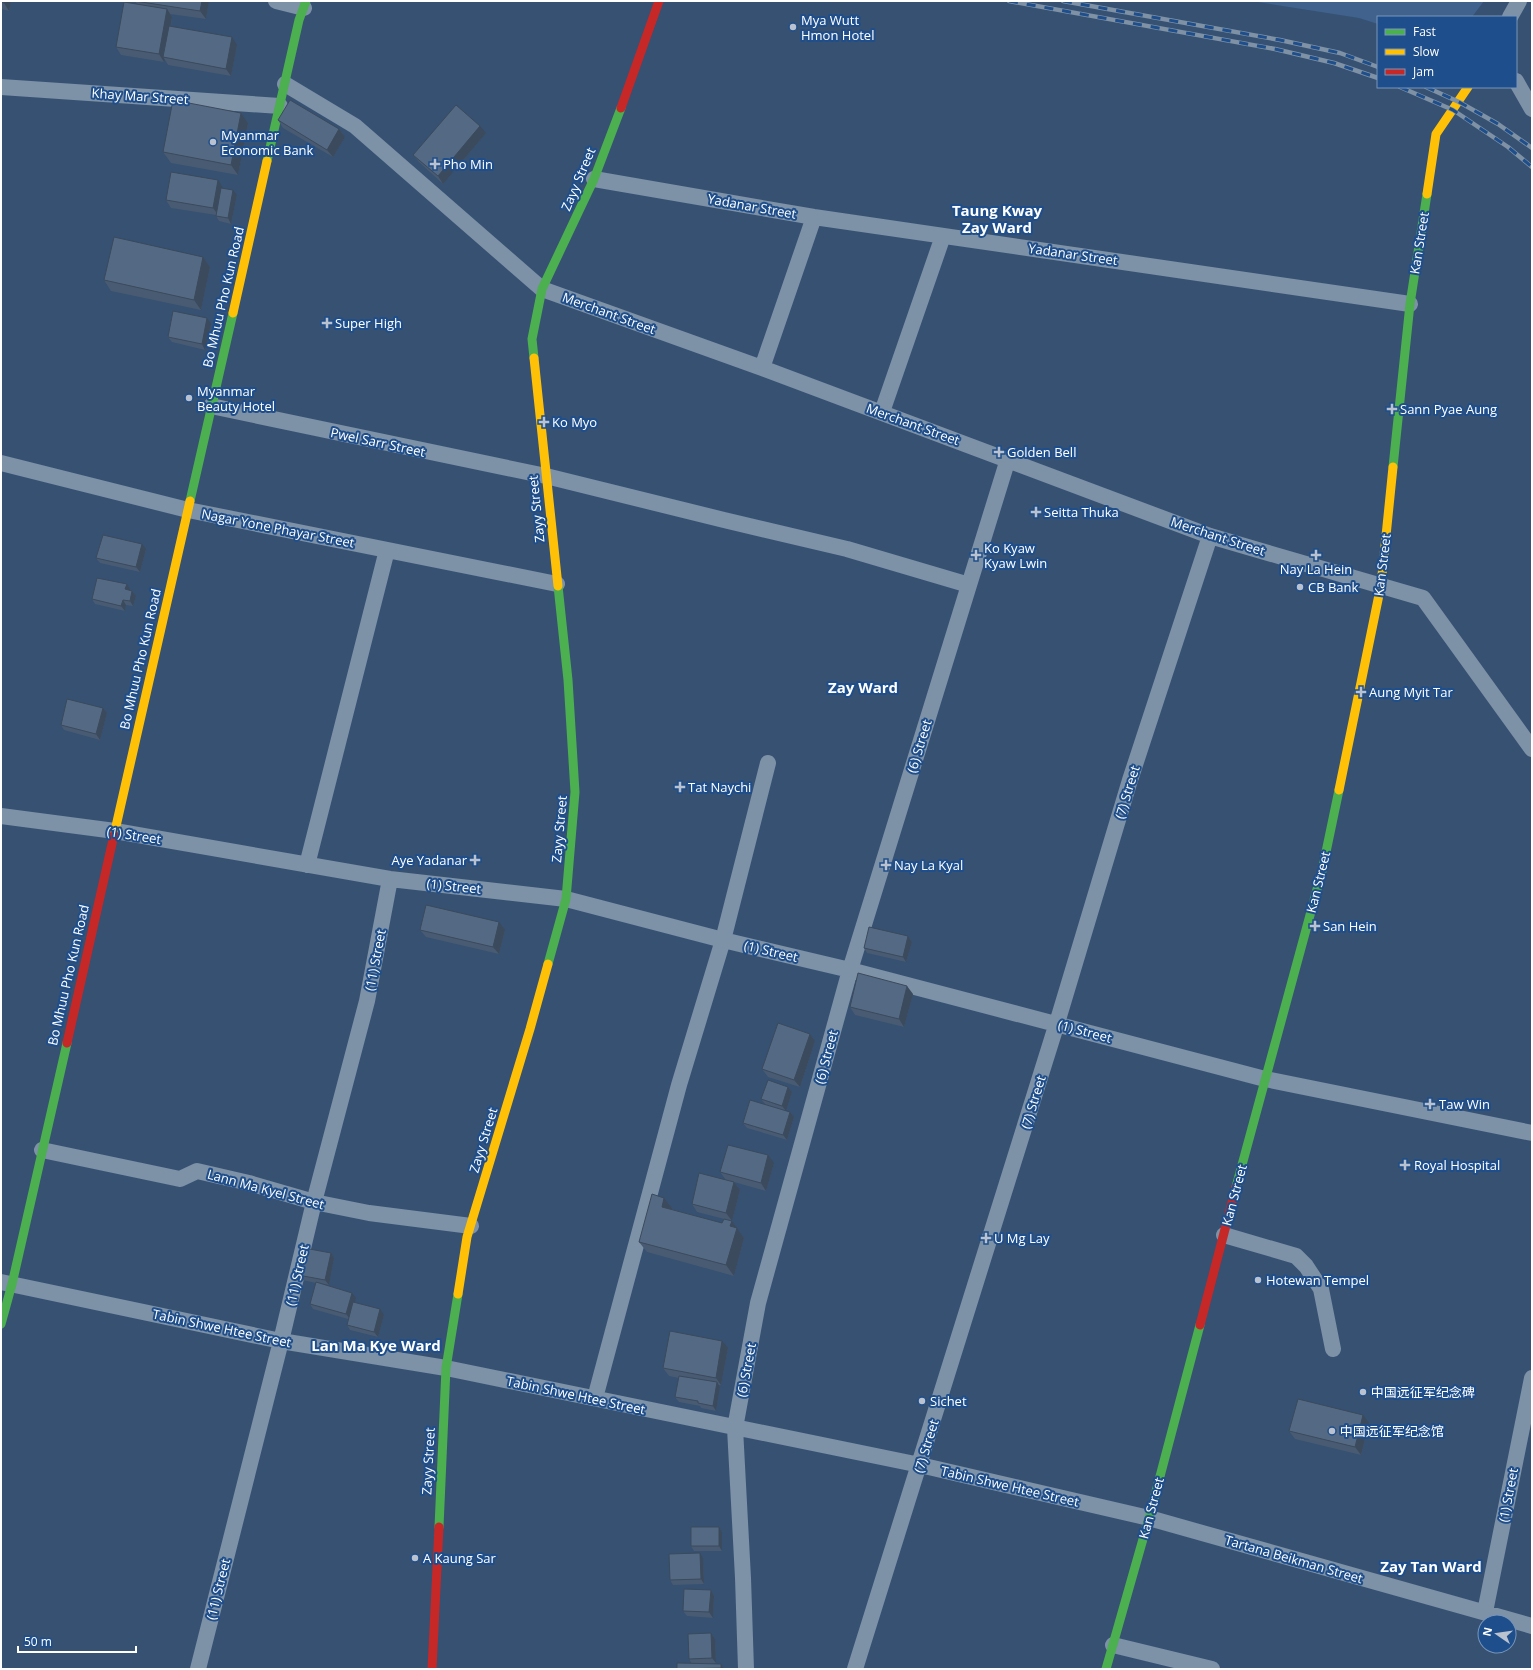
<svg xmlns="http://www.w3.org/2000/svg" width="1533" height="1670" viewBox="0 0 1533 1670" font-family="'Open Sans','Noto Sans SC',sans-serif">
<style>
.water{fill:#40628d}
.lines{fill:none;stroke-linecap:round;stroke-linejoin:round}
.street{stroke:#7d91a7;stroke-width:16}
.fast{stroke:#4caf50;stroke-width:9}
.slow{stroke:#ffc107;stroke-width:9}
.jam{stroke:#c62828;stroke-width:9}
.rail-casing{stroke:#7e91a5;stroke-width:4.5}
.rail{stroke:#1e4e8b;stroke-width:3;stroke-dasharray:9;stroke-linecap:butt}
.wall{fill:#485b72}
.shaded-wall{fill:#3b4a5c}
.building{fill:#546a84;stroke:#3b4a5c}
.poi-dot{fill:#b9c2ce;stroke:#1e4e8b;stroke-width:1.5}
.labels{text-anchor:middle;stroke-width:4;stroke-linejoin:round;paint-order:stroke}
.poi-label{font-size:13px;fill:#fff;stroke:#1e4e8b;text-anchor:start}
.street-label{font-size:13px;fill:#fff;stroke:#1e4e8b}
.quarter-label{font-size:15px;font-weight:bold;fill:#fff;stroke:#1e4e8b}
</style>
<rect width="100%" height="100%" fill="#365172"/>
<!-- water -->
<path class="water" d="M1251,1H1484L1472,17H1378V24L1359,18Z"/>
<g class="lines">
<!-- street -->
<path class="street" d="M276,1L304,8
M1510,17L1519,1
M1516,81L1532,109
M285,84L355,126L542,289L762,368L1210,536L1423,598L1532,749
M1,87L280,106
M594,179L814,217L1410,304
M762,368L814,217
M211,406L546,476L724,520L847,549L969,585
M882,412L943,236
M1,463L188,510L557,584
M1,816L115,831L390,879L566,899L723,940L850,970L1265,1079L1532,1133
M307,865L387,550
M42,1150L180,1179L197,1171L249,1183L314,1202L369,1213L471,1226
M1224,1235L1296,1256L1306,1266L1321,1289L1333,1349
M1,1282L281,1341L446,1368L920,1465L1149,1518L1532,1626
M595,1398L679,1085L723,940L768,763
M1485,1612L1532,1378
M1113,1645L1212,1669
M198,1669L281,1341L314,1202L367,1001L390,879
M746,1669L743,1578L735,1428L758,1303L850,970L1008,459
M855,1669L1057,1023L1130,780L1210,536"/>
<!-- fast -->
<path class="fast" d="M267,161L299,20L306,1
M534,358L532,339L542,289L594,179L621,108
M1393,467L1410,304L1427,194
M190,501L233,313
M548,964L566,899L575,792L568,680L558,586
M1236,1187L1322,871L1339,790
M1,1324L12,1284L67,1043
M439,1527L446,1368L458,1294
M1106,1669L1149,1518L1200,1325"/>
<!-- slow -->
<path class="slow" d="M1427,194L1436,134L1468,87
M233,313L267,161
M534,358L558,586
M1339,790L1381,585L1393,467
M114,835L190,501
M458,1294L467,1237L530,1029L548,964"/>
<!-- jam -->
<path class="jam" d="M621,108L659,1
M67,1043L114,835
M1200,1325L1236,1187
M432,1669L439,1527"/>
<defs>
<path id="rail" d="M1009,1L1275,49L1334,63L1378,78
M1063,1L1280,40L1340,53L1378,67
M1400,87L1453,110L1508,147L1532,167
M1426,87L1459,102L1498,124L1532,148"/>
</defs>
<!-- rail casing -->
<use href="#rail" class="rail-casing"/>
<!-- rail -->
<use href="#rail" class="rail"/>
</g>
<!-- wall -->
<path class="wall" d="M1,1H11L9,11L1,9Z
M135,1H209L206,19L170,14L172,17L171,26L237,45L231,76L168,65L165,60L164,62L121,55L116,47L137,4Z
M241,113L248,123L238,175L171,163L163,152Z
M278,120L339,129L345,137L333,157L283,128Z
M486,133L443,184L419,162L413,155Z
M223,188L237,195L231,224L219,221L216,216V215L171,208L166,200Z
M203,257L210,267L201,310L111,291L104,280Z
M211,324L205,350L172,342L168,337Z
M146,549L140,572L100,563L96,558Z
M127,584L130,589V590L132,591L136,596L133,606L126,605L125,611L95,604L92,599Z
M103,708L107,713L100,740L64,730L61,725Z
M420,930H505L499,954L426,937Z
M908,936L912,942L906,962L867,953L864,948Z
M913,994L904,1027L855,1015L850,1007Z
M810,1034L815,1041L800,1087L768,1077L762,1069Z
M788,1087L792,1092L786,1111L790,1112L794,1117L787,1140L747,1128L743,1123L765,1104L761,1099Z
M774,1163L766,1191L734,1182L740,1190L732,1221L697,1212L692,1204L726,1180L720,1172Z
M664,1198L672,1208L671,1209L722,1223L732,1221L744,1238L734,1276L647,1252L639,1242Z
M331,1253L334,1258L329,1285L319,1283L356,1298L354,1303L384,1315L378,1337L350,1330L347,1325L348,1319L313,1309L310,1304L316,1283L302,1280L298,1275Z
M728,1348L721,1385H719L720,1387L716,1411L701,1408L700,1406L679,1402L675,1397L679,1378L669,1376L663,1368Z
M1369,1423L1361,1455L1295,1439L1289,1431Z
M719,1527L722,1532V1551H694L691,1546Z
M703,1558L704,1584L673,1585L670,1580Z
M711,1590L714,1596L713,1618L687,1616L683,1611Z
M711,1633L715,1639L716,1663L707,1664H721L724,1669H677L692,1664L689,1659Z"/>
<!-- shaded-wall -->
<path class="shaded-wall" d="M4,1H11L9,11L4,3Z
M202,1H209L206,19L200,11Z
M167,9L172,17L165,58L163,57L165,60L164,62L159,54Z
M232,37L237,45L231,76L226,69Z
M241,113L248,123L238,175L231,165Z
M480,126L486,133L443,184L438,176Z
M339,129L345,137L333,157L327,150Z
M218,180L223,188L219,216L213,208Z
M233,190L237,195L231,224L228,218Z
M203,257L210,267L201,310L194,300Z
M207,318L211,324L205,350L202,344Z
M142,544L146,549L140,572L136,567Z
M127,584L130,589L129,594L125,589Z
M132,591L136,596L133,606L130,601Z
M123,600L126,605L125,611L121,606Z
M103,708L107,713L100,740L96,734Z
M499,922L505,930L499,954L493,947Z
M908,936L912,942L906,962L903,957Z
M907,986L913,994L904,1027L899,1019Z
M810,1034L815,1041L800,1087L794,1080Z
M788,1087L792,1092L786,1111L782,1106Z
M790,1112L794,1117L787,1140L783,1135Z
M768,1155L774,1163L766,1191L761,1183Z
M734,1182L740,1190L732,1221L726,1213Z
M664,1198L672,1208L669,1217L662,1207Z
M732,1221L744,1238L734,1276L726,1265L730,1226Z
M331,1253L334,1258L329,1285L325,1280Z
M352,1293L356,1298L350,1319L346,1314Z
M380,1309L384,1315L378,1337L374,1332Z
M722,1341L728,1348L721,1385L716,1378Z
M717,1382L720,1387L716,1411L713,1406Z
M1363,1415L1369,1423L1361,1455L1355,1447Z
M719,1527L722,1532V1551L719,1546Z
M700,1553L703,1558L704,1584L701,1579Z
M711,1590L714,1596L713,1618L709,1612Z
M711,1633L715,1639L716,1663L712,1658Z
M721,1664L724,1669L721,1668Z"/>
<!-- building -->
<path class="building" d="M1,1H4V3L1,2Z
M135,1H202L200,11Z
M124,2L167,9L159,54L116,47Z
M169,26L232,37L226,69L163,57Z
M173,100L241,113L231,165L163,152Z
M290,100L339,129L327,150L278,120Z
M456,105L480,126L438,176L413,155Z
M171,172L218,180L213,208L166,200Z
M221,188L233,190L228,218L216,216Z
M114,237L203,257L194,300L104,280Z
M173,311L207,318L202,344L168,337Z
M103,535L142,544L136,567L96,558Z
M97,578L127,584L125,589L132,591L130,601L123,600L121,606L92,599Z
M67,699L103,708L96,734L61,725Z
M426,905L499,922L493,947L420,930Z
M869,927L908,936L903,957L864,948Z
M858,973L907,986L899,1019L850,1007Z
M778,1023L810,1034L794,1080L762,1069Z
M768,1080L788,1087L782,1106L761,1099Z
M750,1100L790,1112L783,1135L743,1123Z
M728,1145L768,1155L761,1183L720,1172Z
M699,1173L734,1182L726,1213L692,1204Z
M652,1194L664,1198L662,1207L722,1223L724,1219L732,1221L730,1226L737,1228L726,1265L639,1242Z
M304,1248L331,1253L325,1280L298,1275Z
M316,1282L352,1293L346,1314L310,1304Z
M353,1302L380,1309L374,1332L347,1325Z
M670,1331L722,1341L716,1378L663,1368Z
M679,1376L717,1382L713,1406L698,1403V1401L675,1397Z
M1298,1399L1363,1415L1355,1447L1289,1431Z
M691,1527H719V1546H691Z
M700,1553L701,1579L670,1580L669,1554Z
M684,1589L711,1590L709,1612L683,1611Z
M711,1633L712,1658L689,1659L688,1634Z
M677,1663L721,1664V1668L677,1669Z"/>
<!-- markers -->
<g class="poi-dot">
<circle cx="793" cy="27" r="4"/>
<circle cx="213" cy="142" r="4"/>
<path d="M433 158h4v4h4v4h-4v4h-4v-4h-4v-4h4z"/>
<path d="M325 317h4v4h4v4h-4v4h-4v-4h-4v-4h4z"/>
<circle cx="189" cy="398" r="4"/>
<path d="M1390 403h4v4h4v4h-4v4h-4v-4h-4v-4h4z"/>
<path d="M542 416h4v4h4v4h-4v4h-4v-4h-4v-4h4z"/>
<path d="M997 446h4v4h4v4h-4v4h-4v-4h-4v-4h4z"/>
<path d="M1034 506h4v4h4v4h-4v4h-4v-4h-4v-4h4z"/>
<path d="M974 549h4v4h4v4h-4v4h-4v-4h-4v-4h4z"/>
<path d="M1314 549h4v4h4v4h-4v4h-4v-4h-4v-4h4z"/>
<circle cx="1300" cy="587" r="4"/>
<path d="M1359 686h4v4h4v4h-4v4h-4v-4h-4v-4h4z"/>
<path d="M678 781h4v4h4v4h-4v4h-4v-4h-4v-4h4z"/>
<path d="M473 854h4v4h4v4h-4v4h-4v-4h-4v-4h4z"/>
<path d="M884 859h4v4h4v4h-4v4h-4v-4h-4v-4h4z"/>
<path d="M1313 920h4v4h4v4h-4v4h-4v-4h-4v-4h4z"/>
<path d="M1428 1098h4v4h4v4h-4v4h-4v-4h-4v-4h4z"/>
<path d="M1403 1159h4v4h4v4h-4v4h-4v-4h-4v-4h4z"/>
<path d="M984 1232h4v4h4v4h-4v4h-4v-4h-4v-4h4z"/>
<circle cx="1258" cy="1280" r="4"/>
<circle cx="1363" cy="1392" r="4"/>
<circle cx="922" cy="1401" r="4"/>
<circle cx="1332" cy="1431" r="4"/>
<circle cx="415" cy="1558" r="4"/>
</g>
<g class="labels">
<!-- poi labels -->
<g class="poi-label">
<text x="801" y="25">Mya Wutt<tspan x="801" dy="15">Hmon Hotel</tspan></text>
<text x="221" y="140">Myanmar<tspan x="221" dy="15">Economic Bank</tspan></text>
<text x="443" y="169">Pho Min</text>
<text x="335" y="328">Super High</text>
<text x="197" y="396">Myanmar<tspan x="197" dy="15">Beauty Hotel</tspan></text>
<text x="1400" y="414">Sann Pyae Aung</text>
<text x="552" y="427">Ko Myo</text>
<text x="1007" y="457">Golden Bell</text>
<text x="1044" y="517">Seitta Thuka</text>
<text x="984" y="553">Ko Kyaw<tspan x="984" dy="15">Kyaw Lwin</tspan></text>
<text x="1316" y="574" text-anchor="middle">Nay La Hein</text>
<text x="1308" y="592">CB Bank</text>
<text x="1369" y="697">Aung Myit Tar</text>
<text x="688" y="792">Tat Naychi</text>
<text x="467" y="865" text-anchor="end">Aye Yadanar</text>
<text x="894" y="870">Nay La Kyal</text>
<text x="1323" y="931">San Hein</text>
<text x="1439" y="1109">Taw Win</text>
<text x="1414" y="1170">Royal Hospital</text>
<text x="994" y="1243">U Mg Lay</text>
<text x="1266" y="1285">Hotewan Tempel</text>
<text x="1371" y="1397">中国远征军纪念碑</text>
<text x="930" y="1406">Sichet</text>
<text x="1340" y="1436">中国远征军纪念馆</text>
<text x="423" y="1563">A Kaung Sar</text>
</g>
<!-- street labels -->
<g class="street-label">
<text transform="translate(140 96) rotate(4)" y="5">Khay Mar Street</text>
<text transform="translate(578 179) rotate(-67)" y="5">Zayy Street</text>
<text transform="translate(752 206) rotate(10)" y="5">Yadanar Street</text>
<text transform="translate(1419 243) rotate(-81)" y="5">Kan Street</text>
<text transform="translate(1073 254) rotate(8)" y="5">Yadanar Street</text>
<text transform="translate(223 297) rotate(-77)" y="5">Bo Mhuu Pho Kun Road</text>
<text transform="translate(609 313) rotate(20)" y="5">Merchant Street</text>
<text transform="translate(913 424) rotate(20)" y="5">Merchant Street</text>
<text transform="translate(378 442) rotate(12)" y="5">Pwel Sarr Street</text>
<text transform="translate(536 509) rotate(-96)" y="5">Zayy Street</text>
<text transform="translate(278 528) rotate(11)" y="5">Nagar Yone Phayar Street</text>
<text transform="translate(1218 536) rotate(18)" y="5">Merchant Street</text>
<text transform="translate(1382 565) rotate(-83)" y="5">Kan Street</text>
<text transform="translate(140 659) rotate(-77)" y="5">Bo Mhuu Pho Kun Road</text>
<text transform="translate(919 746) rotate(-73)" y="5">(6) Street</text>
<text transform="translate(1127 792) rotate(-73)" y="5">(7) Street</text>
<text transform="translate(559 829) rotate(-85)" y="5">Zayy Street</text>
<text transform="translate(134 835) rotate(9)" y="5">(1) Street</text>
<text transform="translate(1318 882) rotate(-76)" y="5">Kan Street</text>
<text transform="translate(454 886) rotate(6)" y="5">(1) Street</text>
<text transform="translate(771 951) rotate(13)" y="5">(1) Street</text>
<text transform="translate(375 960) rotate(-79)" y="5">(11) Street</text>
<text transform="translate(68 975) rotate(-77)" y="5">Bo Mhuu Pho Kun Road</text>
<text transform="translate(1085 1031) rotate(15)" y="5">(1) Street</text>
<text transform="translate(826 1057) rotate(-75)" y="5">(6) Street</text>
<text transform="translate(1033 1102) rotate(-73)" y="5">(7) Street</text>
<text transform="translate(483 1140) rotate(-73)" y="5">Zayy Street</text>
<text transform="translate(266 1189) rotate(15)" y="5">Lann Ma Kyel Street</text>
<text transform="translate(1234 1195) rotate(-75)" y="5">Kan Street</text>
<text transform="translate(297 1275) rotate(-77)" y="5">(11) Street</text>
<text transform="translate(222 1328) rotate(12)" y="5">Tabin Shwe Htee Street</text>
<text transform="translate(746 1370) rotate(-79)" y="5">(6) Street</text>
<text transform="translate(576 1395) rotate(12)" y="5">Tabin Shwe Htee Street</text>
<text transform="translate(926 1446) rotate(-73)" y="5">(7) Street</text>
<text transform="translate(428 1461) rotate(-87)" y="5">Zayy Street</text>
<text transform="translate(1010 1486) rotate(13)" y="5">Tabin Shwe Htee Street</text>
<text transform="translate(1508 1495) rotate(-79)" y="5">(1) Street</text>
<text transform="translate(1151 1508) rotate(-75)" y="5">Kan Street</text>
<text transform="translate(1294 1559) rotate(16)" y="5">Tartana Beikman Street</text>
<text transform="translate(218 1589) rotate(-76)" y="5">(11) Street</text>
</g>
<!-- quarter labels -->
<g class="quarter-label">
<text x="997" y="216">Taung Kway<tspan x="997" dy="17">Zay Ward</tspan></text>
<text x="863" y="693">Zay Ward</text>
<text x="376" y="1351">Lan Ma Kye Ward</text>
<text x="1431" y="1572">Zay Tan Ward</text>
</g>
</g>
<!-- border -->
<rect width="1533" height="1670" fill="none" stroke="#ffffff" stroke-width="4"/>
<!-- legend -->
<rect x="1377" y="16" width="140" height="72" fill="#1e4e8b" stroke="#7895b9"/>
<rect x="1385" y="29" width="20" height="6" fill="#4caf50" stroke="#7895b9"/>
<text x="1413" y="36" font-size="12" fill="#ffffff">Fast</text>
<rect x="1385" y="49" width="20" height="6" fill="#ffc107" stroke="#7895b9"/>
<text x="1413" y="56" font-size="12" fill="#ffffff">Slow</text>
<rect x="1385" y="69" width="20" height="6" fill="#c62828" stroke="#7895b9"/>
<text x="1413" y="76" font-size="12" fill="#ffffff">Jam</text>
<!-- north arrow -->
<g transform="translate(1497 1634) rotate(283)"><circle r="19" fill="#1e4e8b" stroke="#7895b9"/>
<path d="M0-3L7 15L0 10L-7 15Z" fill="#b9c2ce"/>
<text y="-6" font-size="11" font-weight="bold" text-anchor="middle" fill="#ffffff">N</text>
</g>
<!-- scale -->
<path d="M18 1646v6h118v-6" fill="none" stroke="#ffffff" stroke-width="2"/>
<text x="24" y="1646" font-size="12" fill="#ffffff" stroke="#1e4e8b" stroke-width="3" paint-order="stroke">50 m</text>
</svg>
